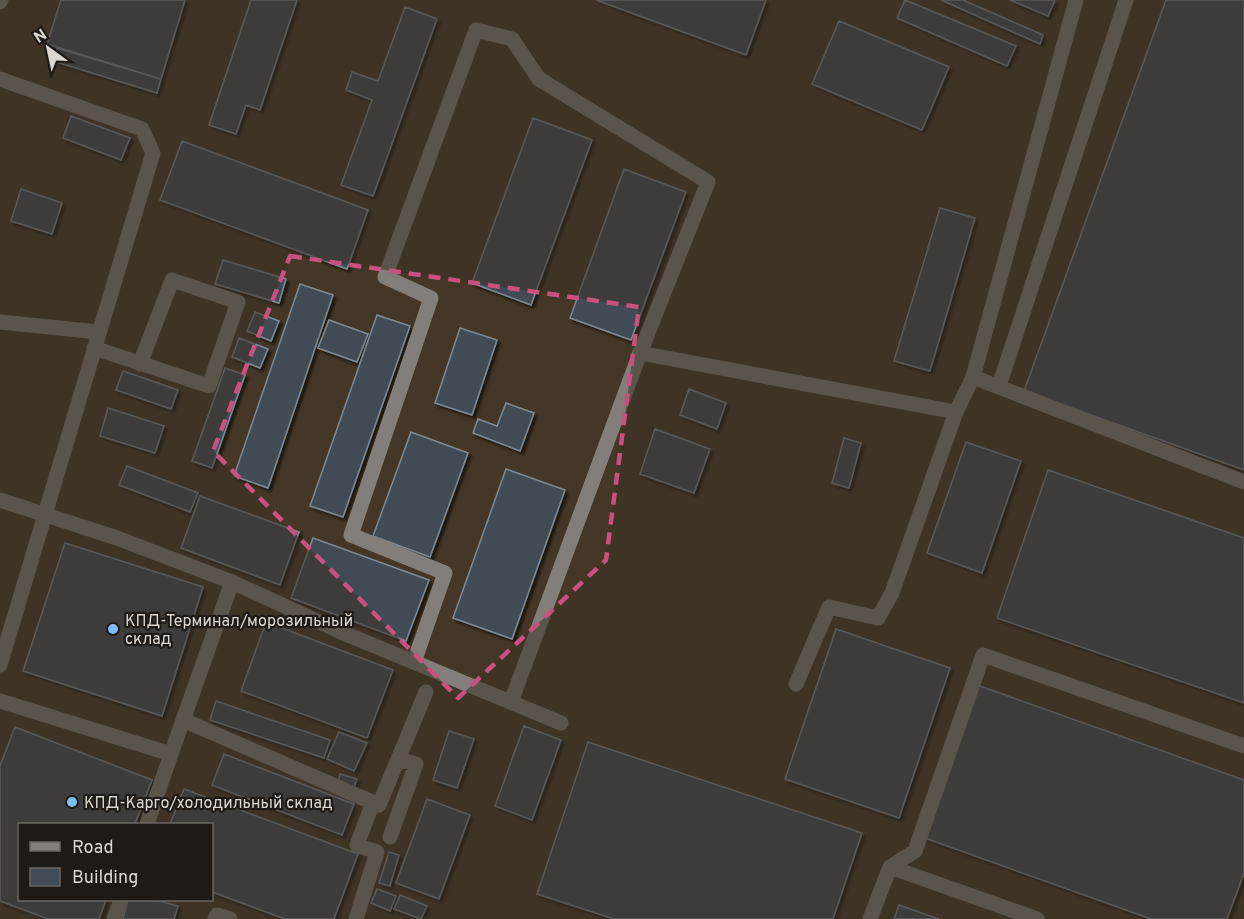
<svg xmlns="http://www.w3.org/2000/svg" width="1244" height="919" viewBox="0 0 1244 919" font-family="Overpass,sans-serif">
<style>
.built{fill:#453727;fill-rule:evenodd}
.building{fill:#414c56;stroke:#7d8995;stroke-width:1.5;filter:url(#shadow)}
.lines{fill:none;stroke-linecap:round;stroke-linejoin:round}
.minor{stroke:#837e79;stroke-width:15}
.marked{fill:none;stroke:#ca517e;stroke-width:4.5;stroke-dasharray:12 8;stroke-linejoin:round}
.poi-dot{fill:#7dbef9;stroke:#1f1a16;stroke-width:2}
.labels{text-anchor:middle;stroke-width:4.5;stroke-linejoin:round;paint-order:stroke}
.poi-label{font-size:16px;fill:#ddd7d1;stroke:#1f1a16;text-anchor:start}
</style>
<defs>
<filter id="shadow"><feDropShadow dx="3" dy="3" stdDeviation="1.5" flood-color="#0009"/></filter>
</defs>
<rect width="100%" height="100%" fill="#3b3127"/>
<!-- built -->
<path class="built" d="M0,0H1244V919H0ZM20,824H212V900H20Z"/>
<!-- building -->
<path class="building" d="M61,0H185L161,79L47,44Z
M251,0H297L260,110L246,105L236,134L209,125Z
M596,0H766L746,55Z
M905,0L1016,46L1007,66L897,18Z
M941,0H963L1043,35L1040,44Z
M1010,0H1055L1048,16Z
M1166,0H1244V470L1024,391Z
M405,7L437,19L373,196L341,185L372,100L346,90L352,72L378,81Z
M839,21L949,67L922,130L812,84Z
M57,48L161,79L157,93L53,61Z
M71,116L130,138L121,160L63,138Z
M533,118L592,140L531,305L472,283Z
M182,141L368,210L347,269L160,200Z
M624,169L686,192L631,340L570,318Z
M21,189L62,203L52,234L11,221Z
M940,208L975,218L930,371L894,361Z
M223,260L286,279L279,303L215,284Z
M300,284L333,295L268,488L234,476Z
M255,312L279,321L271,341L247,331Z
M377,315L410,326L343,517L310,506Z
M329,320L368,334L357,362L318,348Z
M460,328L497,340L472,415L435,403Z
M239,338L268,349L260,368L232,357Z
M225,368L245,375L212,468L192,461Z
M123,371L178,390L171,409L116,390Z
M689,389L726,403L717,429L680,415Z
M506,403L534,413L520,451L473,433L478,419L497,426Z
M108,408L164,426L155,453L100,436Z
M655,429L710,449L694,493L640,474Z
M411,432L468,453L430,557L373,536Z
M844,438L861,443L849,488L832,483Z
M966,442L1021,461L982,573L927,553Z
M127,466L198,493L190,512L119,485Z
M506,469L565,490L512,639L453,618Z
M1048,470L1244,538V703L997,618Z
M200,496L299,532L280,585L181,548Z
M313,538L429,580L406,641L291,598Z
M65,543L203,587L162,716L23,671Z
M266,622L393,670L367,738L241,691Z
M836,629L950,668L899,818L785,779Z
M977,685L1244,780V873L1227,919H1151L922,837Z
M216,701L330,740L324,758L210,720Z
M524,726L561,740L532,820L495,806Z
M15,727L152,780L135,824H20V900H106L99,919H48L0,901V766Z
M449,731L474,739L457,788L433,780Z
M339,732L367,743L354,771L327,759Z
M588,742L862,833L833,919H614L537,894Z
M224,754L354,804L342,835L212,785Z
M340,774L357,779L354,787L338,782Z
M184,789L358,854L334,919H285L212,892V824H170Z
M427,799L470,815L439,899L396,883Z
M389,852L399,855L390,886L379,883Z
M377,889L396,896L390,911L371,903Z
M400,895L427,906L421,919L394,909Z
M128,900H156L178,906L174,919H123Z
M899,905L939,919H894Z"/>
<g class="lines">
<!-- minor -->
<path class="minor" d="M0,2L1,0
M0,79L142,129L153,153L0,665
M0,322L98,332
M94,348L209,386L238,302L172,280L140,364
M973,377L1244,482
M999,386L1126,0
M0,500L117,538L232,582L341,632L561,723
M414,662L445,573L351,535L431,298L385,277L476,30L512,39L539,79L708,182L640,353
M796,684L829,607L878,618L892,593L956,412L973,377L1076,0
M0,701L171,754L147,824
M511,702L640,353L956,412
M183,720L379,805L426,692
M171,754L232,582
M390,837L416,764L398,759
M890,867L1037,919
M114,919L121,900
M215,919L217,915L230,919
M356,919L377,852L357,845L373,802
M870,919L890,867L915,851L983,655L1244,746"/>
</g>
<!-- marked area -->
<path d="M0 0H1244V919H0ZM290,256L639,307L606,560L458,698L213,451Z" fill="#3b3127" fill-opacity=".55" fill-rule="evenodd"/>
<path class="marked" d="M290,256L639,307L606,560L458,698L213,451Z"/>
<!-- markers -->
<g class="poi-dot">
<circle cx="113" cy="629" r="6"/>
<circle cx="72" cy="802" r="6"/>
</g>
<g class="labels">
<!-- poi labels -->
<g class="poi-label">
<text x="125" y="626">КПД-Терминал/морозильный<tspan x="125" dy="18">склад</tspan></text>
<text x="84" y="808">КПД-Карго/холодильный склад</text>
</g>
</g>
<!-- legend -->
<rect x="18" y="823" width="195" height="78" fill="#1f1a16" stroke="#6b6661" stroke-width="1.5"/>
<rect x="30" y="842" width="30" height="9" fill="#837e79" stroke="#6b6661" stroke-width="1.5"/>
<text x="72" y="853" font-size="18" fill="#ddd7d1">Road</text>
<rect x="30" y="868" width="30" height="18" fill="#414c56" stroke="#6b6661" stroke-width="1.5"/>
<text x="72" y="883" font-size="18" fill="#ddd7d1">Building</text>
<!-- north arrow -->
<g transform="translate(48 48) rotate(327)" stroke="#1f1a16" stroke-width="4.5" paint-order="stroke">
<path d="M0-4.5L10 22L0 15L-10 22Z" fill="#ddd7d1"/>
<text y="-9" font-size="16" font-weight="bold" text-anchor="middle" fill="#ddd7d1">N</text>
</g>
</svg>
